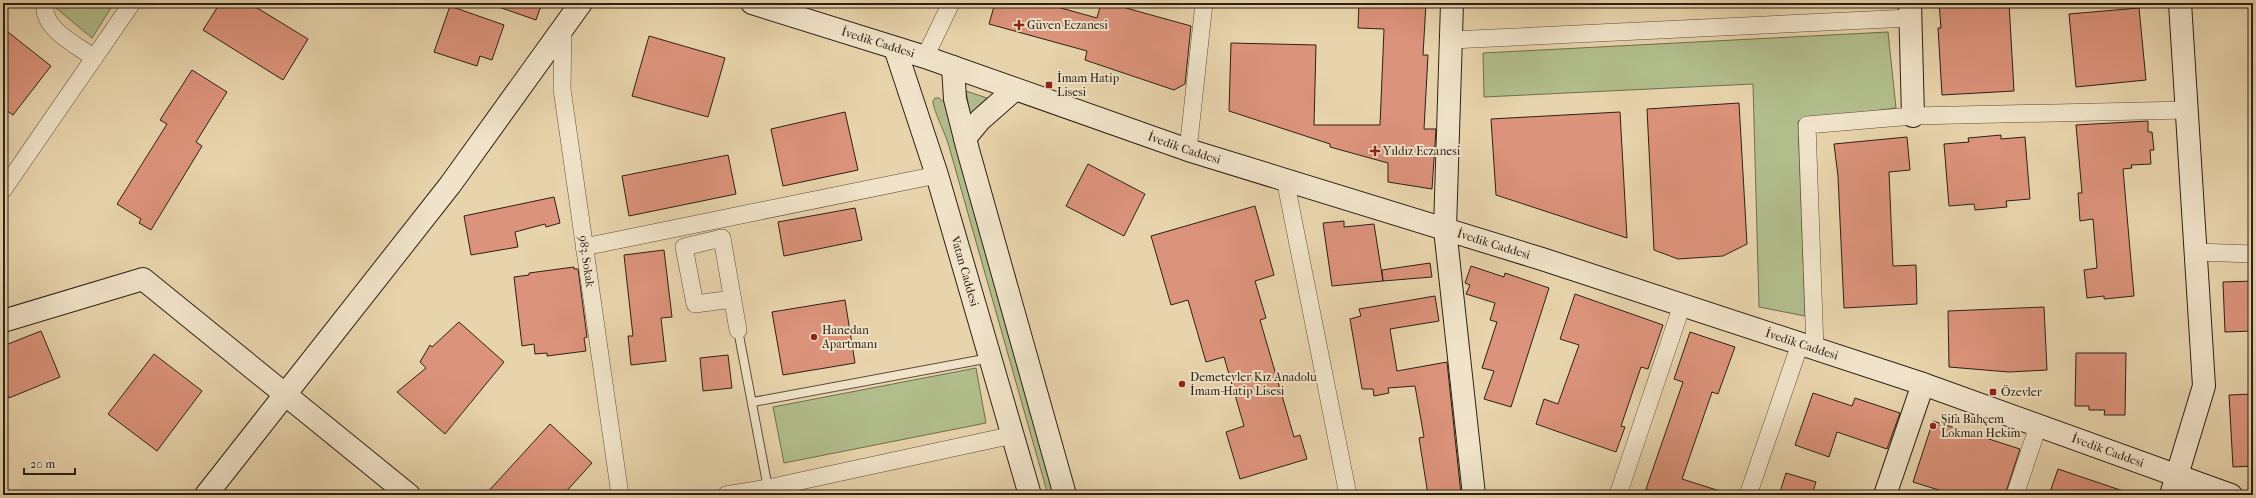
<svg xmlns="http://www.w3.org/2000/svg" width="2256" height="498" viewBox="0 0 2256 498" font-family="'IM FELL French Canon',serif">
<style>
.green{fill:#b2bd8c;stroke:#706e50}
.building{fill:#dc937b;stroke:#2d2015}
.lines{fill:none;stroke-linecap:round;stroke-linejoin:round}
.lane-casing{stroke:#5c4d3b;stroke-width:10}
.street-casing{stroke:#5c4d3b;stroke-width:18}
.secondary-casing{stroke:#2d2015;stroke-width:24}
.lane{stroke:#f0e3c9;stroke-width:8}
.street{stroke:#f0e3c9;stroke-width:17}
.secondary{stroke:#f0e3c9;stroke-width:22}
.poi-dot{fill:#8f2418;stroke:#f0e3c9;stroke-width:1.5}
.labels{text-anchor:middle;stroke-width:4;stroke-linejoin:round;paint-order:stroke}
.poi-label{font-size:12px;fill:#2d2015;stroke:#f0e3c9;text-anchor:start}
.street-label{font-size:12px;fill:#2d2015;stroke:#f0e3c9}
</style>
<rect width="100%" height="100%" fill="#e8d4ac"/>
<filter id="stains"><feTurbulence type="fractalNoise" baseFrequency=".005" numOctaves="4"/><feColorMatrix values="0 0 0 0 .2 0 0 0 0 .09 0 0 0 0 .02 0 0 0 .5 -.17"/></filter>
<radialGradient id="worn" r=".72"><stop offset=".6" stop-color="#630" stop-opacity="0"/><stop offset="1" stop-color="#630" stop-opacity=".3"/></radialGradient>
<!-- green -->
<path class="green" d="M58,3H114L92,38L56,8Z
M1888,32L1896,108L1798,121L1805,316L1759,307L1753,84L1484,97L1483,53Z
M966,91L987,98L970,114Z
M935,98H939L945,103L1054,495H1048L948,143C945,133 932,107 933,101Z
M976,368L986,423L784,463L773,407Z"/>
<!-- building -->
<path class="building" d="M220,3H249L308,39L283,80L203,30Z
M493,3H542L536,20L493,5Z
M995,3H1043L1097,18L1101,3H1108L1191,26L1185,84L1174,90L1085,60L1087,51L989,24Z
M1359,3H1426L1423,55H1428L1424,129H1436L1432,189L1388,182V163L1330,147V144L1229,111L1231,43L1316,45L1314,125H1380L1384,29L1358,28Z
M1939,3H2009L2014,91L1942,95L1938,28H1941Z
M450,6L504,25L492,60L480,56L477,66L434,52Z
M2139,8L2146,80L2076,87L2069,14Z
M3,28L51,66L13,115L3,108Z
M649,36L725,58L708,117L632,96Z
M192,70L227,92L196,142L202,146L151,230L139,223L141,219L117,204L167,124L160,120Z
M1739,103L1747,244L1723,256L1678,259L1654,250L1647,109Z
M845,112L858,170L783,186L771,129Z
M1620,112L1627,238L1496,195L1491,119Z
M2148,121V132H2152L2154,150H2150L2151,164L2131,165L2132,168L2123,169L2134,296L2104,299V296L2087,298L2084,270L2097,268L2093,219L2080,221L2078,193H2082L2076,125Z
M2001,135V139L2025,137L2030,199L2006,201L2007,207L1975,210L1974,204L1949,206L1944,144L1969,142L1968,138Z
M1907,137L1910,170L1889,172L1893,266L1916,265L1917,304L1844,308L1838,176L1834,144Z
M728,155L736,194L629,216L622,176Z
M1088,164L1145,194L1124,236L1066,206Z
M554,197L560,223L546,227L545,224L515,232L518,247L471,255L464,216Z
M1255,206L1274,275L1255,281L1266,318L1260,320L1294,437L1300,435L1307,459L1240,479L1226,432L1244,426L1224,357L1206,362L1188,300L1171,305L1151,236Z
M855,208L862,240L784,256L778,222Z
M1344,221V227L1374,224L1383,281L1332,286L1323,223Z
M664,250L672,317L661,318L666,361L631,365L628,336H633L624,255Z
M1430,263L1432,277L1383,281L1382,270Z
M1471,266L1504,277L1505,273L1549,288L1511,407L1484,399L1494,371L1482,368L1497,322L1490,320L1495,303L1466,294L1470,285L1465,283Z
M574,267V269H578L587,337L584,338L586,351L547,356V353L535,354L534,344L522,346L514,277L529,275V273Z
M2253,281V331L2225,332L2223,282Z
M1575,294L1663,325L1648,369L1641,367L1621,426L1625,427L1616,452L1536,424L1544,399L1558,404L1579,345L1560,339Z
M1435,296L1439,321L1390,329L1397,371L1447,362L1461,494L1456,495H1428L1419,438L1424,437L1415,386L1388,388L1389,393L1374,396L1373,389H1362L1350,319L1361,316L1359,309Z
M845,300L855,363L783,375L772,312Z
M2044,307L2047,370L2009,372L1949,367L1948,311Z
M459,322L504,362L445,434L397,392L426,368L420,362L430,345L432,347Z
M41,331L60,377L9,398L3,384V346Z
M1690,332L1735,347L1718,394L1712,392L1682,479L1723,492V495H1664L1646,489L1683,382L1674,379Z
M2076,353H2126L2125,415H2104L2105,410H2089V406H2075Z
M154,354L202,391L157,451L108,414Z
M728,355L732,388L703,391L700,358Z
M1813,393L1852,406L1855,398L1900,413L1887,449L1837,432L1829,457L1795,445Z
M2253,394V466L2233,467L2229,395Z
M1933,421L2020,449L2005,495H1955L1913,482Z
M550,424L592,463L563,495H485Z
M2058,469L2129,493L2128,495H2049Z
M1786,473L1816,482L1812,495H1779Z"/>
<g class="lines">
<defs>
<path id="lane" d="M738,330L768,488
M753,402L990,358"/>
<g id="street">
<path d="M45,3C41,29 76,44 94,58"/>
<path id="s1" d="M563,27L562,89L620,495"/>
<path d="M1451,40L1910,18"/>
<path d="M925,57L951,3"/>
<path d="M1188,150L1204,3"/>
<path d="M1285,179L1348,495"/>
<path d="M3,190L132,3"/>
<path d="M584,247L937,175"/>
<path d="M2195,252L2253,254"/>
<path d="M733,299L695,304L684,247L722,238L738,330"/>
<path d="M1815,349L1807,125L1913,116L2186,110"/>
<path d="M726,495L768,488L1013,435"/>
<path d="M1618,495L1682,305"/>
<path d="M1748,495L1800,344"/>
<path d="M2015,495L2038,426"/>
</g>
<g id="secondary">
<path id="s2" d="M752,3L925,57L1188,150L1542,259L1923,384L2231,495"/>
<path d="M1452,3L1445,229L1474,495"/>
<path d="M1910,3L1913,116"/>
<path id="s3" d="M895,48L937,175L1030,495"/>
<path d="M953,67L955,99L968,150L1065,495"/>
<path d="M965,138L980,120L1014,90"/>
<path d="M3,321L143,279L409,495"/>
<path d="M206,495L450,185L581,3"/>
<path d="M1885,495L1923,384"/>
<path d="M2171,495L2204,386L2180,3"/>
</g>
</defs>
<!-- lane casing -->
<use href="#lane" class="lane-casing"/>
<!-- street casing -->
<use href="#street" class="street-casing"/>
<!-- secondary casing -->
<use href="#secondary" class="secondary-casing"/>
<!-- lane -->
<use href="#lane" class="lane"/>
<!-- street -->
<use href="#street" class="street"/>
<!-- secondary -->
<use href="#secondary" class="secondary"/>
</g>
<!-- markers -->
<g class="poi-dot">
<path d="M1017 19h4v4h4v4h-4v4h-4v-4h-4v-4h4z"/>
<rect x="1045" y="81" width="8" height="8" rx="2"/>
<path d="M1373 145h4v4h4v4h-4v4h-4v-4h-4v-4h4z"/>
<circle cx="814" cy="337" r="4"/>
<circle cx="1182" cy="384" r="4"/>
<rect x="1989" y="388" width="8" height="8" rx="2"/>
<circle cx="1933" cy="426" r="4"/>
</g>
<g class="labels">
<!-- poi labels -->
<g class="poi-label">
<text x="1027" y="29">Güven Eczanesi</text>
<text x="1057" y="82">İmam Hatip<tspan x="1057" dy="14">Lisesi</tspan></text>
<text x="1383" y="155">Yıldız Eczanesi</text>
<text x="822" y="334">Hanedan<tspan x="822" dy="14">Apartmanı</tspan></text>
<text x="1190" y="381">Demetevler Kız Anadolu<tspan x="1190" dy="14">İmam-Hatip Lisesi</tspan></text>
<text x="2001" y="396">Özevler</text>
<text x="1941" y="423">Şifa Bahçem<tspan x="1941" dy="14">Lokman Hekim</tspan></text>
</g>
<!-- street labels -->
<g class="street-label">
<text dy="4" stroke="none"><textPath href="#s2" startOffset="132">İvedik Caddesi</textPath></text>
<text dy="4" stroke="none"><textPath href="#s2" startOffset="456">İvedik Caddesi</textPath></text>
<text dy="4" stroke="none"><textPath href="#s2" startOffset="780">İvedik Caddesi</textPath></text>
<text dy="4" stroke="none"><textPath href="#s1" startOffset="236">983. Sokak</textPath></text>
<text dy="4" stroke="none"><textPath href="#s3" startOffset="234">Vatan Caddesi</textPath></text>
<text dy="4" stroke="none"><textPath href="#s2" startOffset="1104">İvedik Caddesi</textPath></text>
<text dy="4" stroke="none"><textPath href="#s2" startOffset="1428">İvedik Caddesi</textPath></text>
</g>
</g>
<!-- margin -->
<rect width="2256" height="498" fill="none" stroke="#e8d4ac" stroke-width="16"/>
<rect x="4" y="4" width="2248" height="490" fill="none" stroke="#2d2015" stroke-width="2"/>
<rect x="8" y="8" width="2240" height="482" fill="none" stroke="#2d2015"/>
<!-- scale -->
<path d="M24 468v6h51v-6" fill="none" stroke="#2d2015" stroke-width="2"/>
<text x="30" y="468" font-size="12" fill="#2d2015" stroke="#f0e3c9" stroke-width="3" paint-order="stroke">20 m</text>
<rect width="100%" height="100%" filter="url(#stains)"/>
<rect width="100%" height="100%" fill="url(#worn)"/>
</svg>
